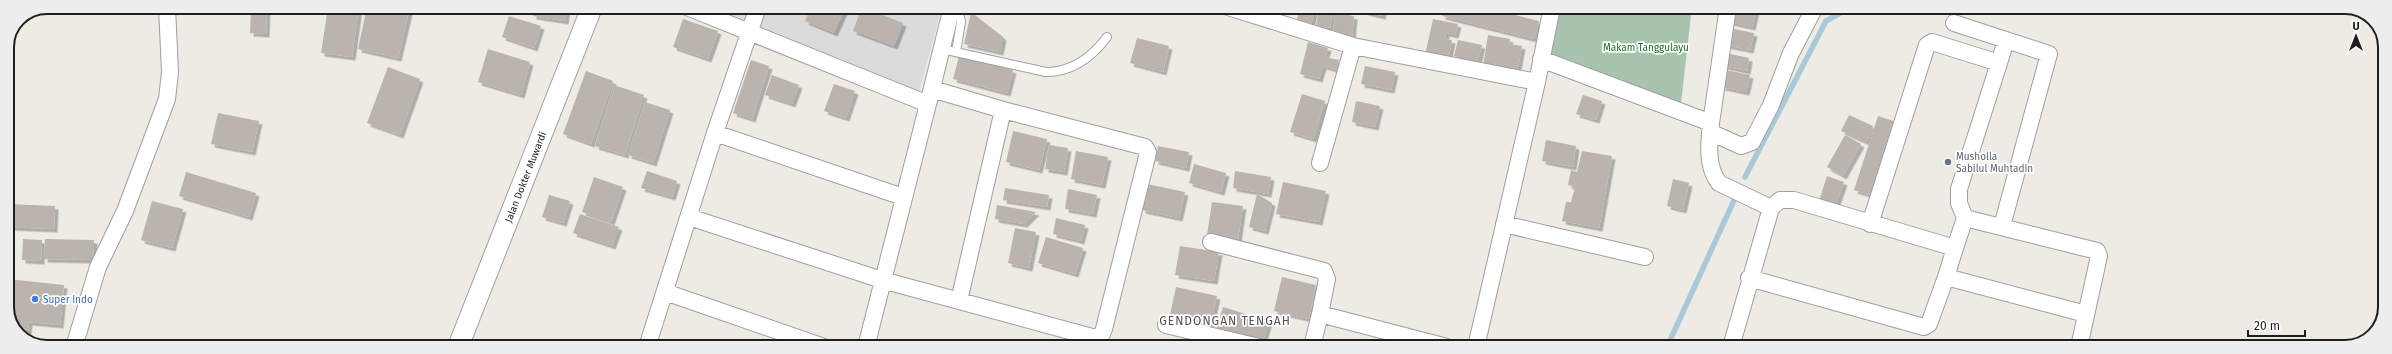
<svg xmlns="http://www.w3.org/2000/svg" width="2392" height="354" viewBox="0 0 2392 354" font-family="'Fira Sans',sans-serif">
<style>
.residential{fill:#dcdbdb}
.cemetery{fill:#a8c4af}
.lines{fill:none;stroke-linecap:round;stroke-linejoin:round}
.stream{stroke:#aac9d7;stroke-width:5.5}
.building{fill:#bbb4ae;filter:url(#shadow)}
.service-casing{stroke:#9f9f9f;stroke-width:10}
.minor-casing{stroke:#9f9f9f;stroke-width:18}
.tertiary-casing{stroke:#9f9f9f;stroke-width:22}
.service{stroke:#fff;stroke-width:8}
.minor{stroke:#fff;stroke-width:16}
.tertiary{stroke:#fff;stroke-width:20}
.worship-dot{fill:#6b7280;stroke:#fff;stroke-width:1.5}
.shop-dot{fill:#3f7fe0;stroke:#fff;stroke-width:1.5}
.labels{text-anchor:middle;stroke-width:3.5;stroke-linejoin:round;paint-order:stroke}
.park-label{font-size:10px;fill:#177026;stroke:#fff}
.worship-label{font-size:10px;fill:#5b616d;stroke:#fff;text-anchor:start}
.street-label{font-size:10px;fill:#1e1e1e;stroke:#fff}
.shop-label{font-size:10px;fill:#366cbe;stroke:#fff;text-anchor:start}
.quarter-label{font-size:12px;letter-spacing:1px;fill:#515151;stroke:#fff}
.rim{fill:none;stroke:#1e1e1e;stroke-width:2}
</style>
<defs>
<filter id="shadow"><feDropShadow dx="3.5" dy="3.5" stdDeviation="0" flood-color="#0004"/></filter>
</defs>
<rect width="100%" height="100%" fill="#eeebe5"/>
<!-- residential -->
<path class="residential" d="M707,7H942L918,96Z"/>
<!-- cemetery -->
<path class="cemetery" d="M1558,7H1692L1681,103L1549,53Z"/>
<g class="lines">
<!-- stream -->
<path class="stream" d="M1745,177L1826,21L1851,7
M1667,347L1736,196"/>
</g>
<!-- building -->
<path class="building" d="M251,7H267L266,34L250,33Z
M328,7H359L352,57L321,53Z
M367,7H410L398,58L358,49Z
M534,7H567L565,21L533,16Z
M811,7H834L844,11L834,33L805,21Z
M862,7L903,23L894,46L853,31Z
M1300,7H1315L1311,26L1296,24Z
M1319,7H1333L1330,28L1316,26Z
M1366,7H1384L1382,16L1365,12Z
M1444,7H1483L1539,21L1534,39L1442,16Z
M1732,7L1756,10L1752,27L1729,22Z
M971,12L1003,37L1000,52L964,44Z
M1335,13L1354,16L1352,38L1333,35Z
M509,16L541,26L534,48L502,37Z
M683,19L718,31L708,59L673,47Z
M1433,19L1458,24L1455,35L1446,33L1445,39L1452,40L1448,60L1425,55Z
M1729,28L1754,33L1750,50L1725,45Z
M1488,35L1510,39L1509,44L1522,46L1517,72L1483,66Z
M1137,38L1169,46L1163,72L1130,63Z
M1458,40L1482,45L1478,61L1472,60L1471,66L1458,63L1460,58L1454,56Z
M1308,42L1328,48L1325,57L1339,60L1337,70L1323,66L1319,79L1300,74Z
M488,49L530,62L521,95L478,82Z
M1726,53L1749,58L1747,71L1724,66Z
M959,56L1013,70L1007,93L953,79Z
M751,60L769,66L752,119L733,113Z
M1365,66L1395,72L1391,90L1361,84Z
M388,67L420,79L400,135L367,123Z
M1726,70L1750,75L1746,92L1722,87Z
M586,71L613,81L591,144L563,134Z
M772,75L799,85L792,104L765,95Z
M834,84L855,91L846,118L824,111Z
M614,85L644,95L625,155L595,146Z
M1302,94L1325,101L1313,139L1290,132Z
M1583,95L1602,101L1596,120L1576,114Z
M1356,101L1380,106L1375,127L1352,122Z
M645,102L670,110L653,163L628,155Z
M218,113L259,121L252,152L211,144Z
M1849,115L1873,126L1866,142L1841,131Z
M1878,116L1900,123L1876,197L1854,190Z
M1013,131L1047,139L1039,170L1006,162Z
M1845,135L1861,144L1843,176L1827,167Z
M1546,140L1576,146L1573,167L1542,161Z
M1049,145L1068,148L1064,172L1045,169Z
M1158,146L1189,152L1186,168L1155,161Z
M1076,151L1108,157L1102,185L1071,179Z
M1582,151L1612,156L1599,228L1562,221L1566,202H1571L1575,187L1568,185L1571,170L1577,172Z
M1194,164L1226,173L1221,192L1189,183Z
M647,171L677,181L672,197L641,188Z
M1235,171L1271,177L1268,194L1233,188Z
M186,172L256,193L249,217L179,196Z
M1827,176L1844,182L1835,207L1819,201Z
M594,177L623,187L611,222L582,212Z
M1673,179L1689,183L1683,210L1667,206Z
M1283,182L1326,191L1319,222L1276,214Z
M1147,184L1185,192L1179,218L1142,210Z
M1005,188L1049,195L1047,207L1003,200Z
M1068,189L1097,195L1093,214L1065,209Z
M1257,194L1272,203L1265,231L1249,227Z
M549,195L570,201L563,223L542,217Z
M152,201L183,209L172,248L141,240Z
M1212,202L1243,206L1238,239L1207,235Z
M7,204L55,206L54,229L7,227Z
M997,205L1036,212L1024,224L995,219Z
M580,214L619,227L612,246L573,233Z
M1056,218L1085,225L1081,241L1053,234Z
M1015,228L1036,232L1029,268L1008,263Z
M1046,237L1083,248L1075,274L1038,263Z
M23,239L42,240L41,261L22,260Z
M45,239L94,240L93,260L44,259Z
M1180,246L1219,252L1214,281L1175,275Z
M1282,277L1316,285L1309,319L1274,311Z
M7,279L64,285L60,325L29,322L27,339L18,335L7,312Z
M1176,287L1217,296L1210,327L1169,319Z
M1223,307L1269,321L1262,344L1216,330Z"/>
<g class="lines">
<defs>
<path id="service" d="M951,11L960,17L961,22L956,52
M942,49L1046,72C1072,72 1092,57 1107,37"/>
<path id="minor" d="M687,7L928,104L952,7
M1228,7L1353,46L1537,82
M1954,23L2006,40
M1541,59L1711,123C1709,142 1706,167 1719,183L1771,208
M1999,63L2006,40L2049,54L2002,226
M932,89L1003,110
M1711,123L1728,7
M1710,132L1741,146L1752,142L1771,105L1791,53L1815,7
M715,133L903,197
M1320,163L1353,46
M689,217L882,280L1092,337L1101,336L1104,329L1146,161L1148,152L1145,147L1003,110L959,301
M1965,218L2097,251L2099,256L2079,347
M1504,224L1645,257
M1211,242L1324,271L1327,279L1320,314
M1955,248L1946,277L2086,314
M1749,278L1924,327L1929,324L1946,277
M665,292L824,347
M1166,325L1259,347
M74,347L98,267L125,211L167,99L170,72L167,7
M647,347L715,133L758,7
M866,347L928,104
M1312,347L1320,314L1447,347
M1476,347L1537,82L1552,7
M1731,347L1771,208L1780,200H1794L1955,248L1965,218L1959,203V189L1999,63L1932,42L1927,45L1870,224"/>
<g id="tertiary">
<path id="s1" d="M458,347L592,7"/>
</g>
</defs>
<!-- service casing -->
<use href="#service" class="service-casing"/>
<!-- minor casing -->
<use href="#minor" class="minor-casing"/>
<!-- tertiary casing -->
<use href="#tertiary" class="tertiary-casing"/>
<!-- service -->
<use href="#service" class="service"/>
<!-- minor -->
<use href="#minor" class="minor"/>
<!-- tertiary -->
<use href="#tertiary" class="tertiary"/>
</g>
<!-- markers -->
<circle class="worship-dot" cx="1948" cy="162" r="4"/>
<circle class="shop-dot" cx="35" cy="299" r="4"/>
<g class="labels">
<!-- park labels -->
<g class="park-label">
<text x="1646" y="51">Makam Tanggulayu</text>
</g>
<!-- worship labels -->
<g class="worship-label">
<text x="1956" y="160">Musholla<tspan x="1956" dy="12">Sabilul Muhtadin</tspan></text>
</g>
<!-- street labels -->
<g class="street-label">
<text dy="4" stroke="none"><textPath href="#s1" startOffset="183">Jalan Dokter Muwardi</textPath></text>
</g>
<!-- shop labels -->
<g class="shop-label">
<text x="43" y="303">Super Indo</text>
</g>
<!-- quarter labels -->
<g class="quarter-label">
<text x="1225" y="325">GENDONGAN TENGAH</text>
</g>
</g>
<!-- crop -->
<path d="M0 0H2392V354H0ZM47 14H2345A33 33 0 0 1 2378 47V307A33 33 0 0 1 2345 340H47A33 33 0 0 1 14 307V47A33 33 0 0 1 47 14Z" fill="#ededed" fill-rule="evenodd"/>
<path class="rim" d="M47 14H2345A33 33 0 0 1 2378 47V307A33 33 0 0 1 2345 340H47A33 33 0 0 1 14 307V47A33 33 0 0 1 47 14Z"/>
<!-- north arrow -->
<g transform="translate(2356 36)" stroke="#ffffff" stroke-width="3" paint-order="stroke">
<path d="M0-3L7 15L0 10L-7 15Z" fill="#1e1e1e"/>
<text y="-6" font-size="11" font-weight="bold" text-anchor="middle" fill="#1e1e1e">U</text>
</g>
<!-- scale -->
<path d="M2248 330v6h57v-6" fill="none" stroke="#1e1e1e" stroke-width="2"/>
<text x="2254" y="330" font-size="12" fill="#1e1e1e" stroke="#ffffff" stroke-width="3" paint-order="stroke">20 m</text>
</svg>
